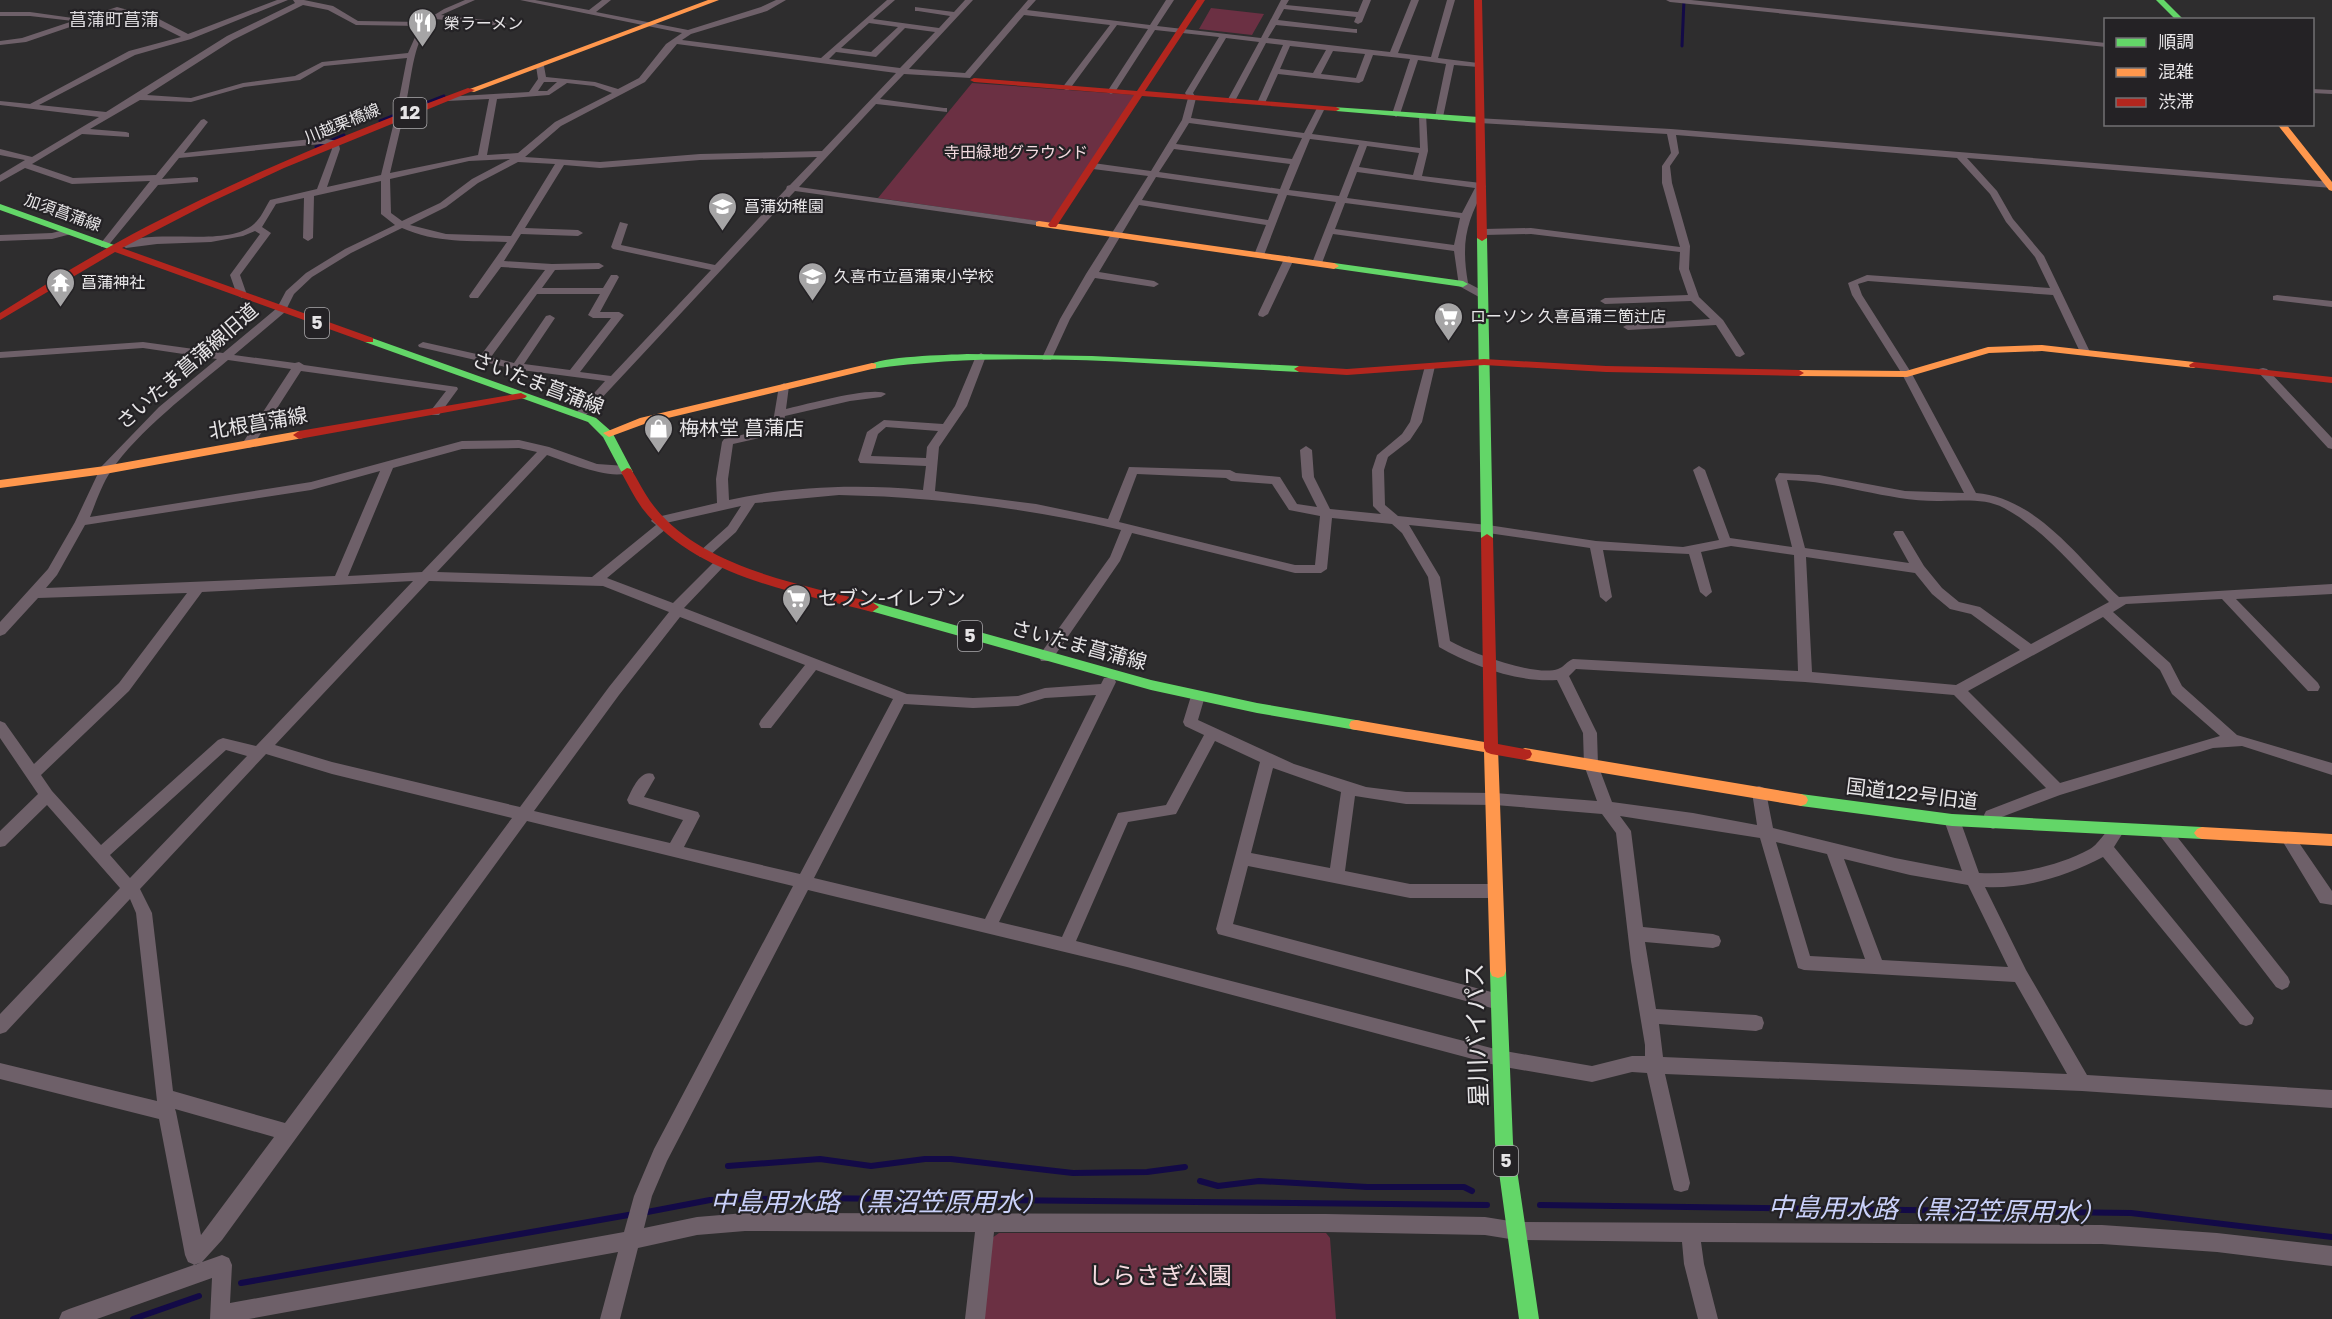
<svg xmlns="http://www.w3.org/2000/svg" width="2332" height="1319" viewBox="0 0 2332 1319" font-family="'Golos Text','Noto Sans JP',sans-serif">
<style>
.green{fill:#6b3043}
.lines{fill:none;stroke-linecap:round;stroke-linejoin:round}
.stream-far1{stroke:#130a47;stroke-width:3}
.stream{stroke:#130a47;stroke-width:6}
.street{fill:#6e6069;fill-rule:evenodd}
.fast{fill:#63d668;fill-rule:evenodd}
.slow{fill:#ff974d;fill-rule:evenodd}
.jam{fill:#b3261e;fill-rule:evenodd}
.labels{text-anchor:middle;stroke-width:4.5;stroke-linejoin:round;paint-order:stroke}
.far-poi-label{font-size:16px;fill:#e7e5e7;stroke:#242225;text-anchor:start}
.far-street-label{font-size:16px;fill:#e7e5e7;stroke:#242225}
.far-park-label{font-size:16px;fill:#f4dbe0;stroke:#242225}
.far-quarter-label{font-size:18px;fill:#dcd9dd;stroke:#242225}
.shield{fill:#242225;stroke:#acaaad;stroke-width:1.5}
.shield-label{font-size:18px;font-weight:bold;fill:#e7e5e7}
.street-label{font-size:20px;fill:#e7e5e7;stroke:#242225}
.poi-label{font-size:20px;fill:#e7e5e7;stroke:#242225;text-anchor:start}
.near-street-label{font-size:24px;fill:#e7e5e7;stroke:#242225}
.near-park-label{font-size:24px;fill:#f4dbe0;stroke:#242225}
.near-water-label{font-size:26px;font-style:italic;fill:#cad1fa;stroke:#242225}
</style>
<rect width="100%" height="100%" fill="#2e2d2e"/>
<!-- green -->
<path class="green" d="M1211,8L1264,14L1252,35L1199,29Z
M972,83L1136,95L1050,223L878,198Z
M999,1233H1326L1330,1238L1336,1319H984L992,1238Z"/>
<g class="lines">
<!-- stream-far1 -->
<path class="stream-far1" d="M1682,46L1684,0
M380,121L444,96
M316,147L344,135"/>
<!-- stream -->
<path class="stream" d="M728,1166L820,1159L871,1166L925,1159H951L1073,1173L1147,1172L1185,1167
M1200,1181L1218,1186L1259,1181L1367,1187H1464L1472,1191
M1540,1205L2131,1213L2332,1237
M642,1213L710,1200L809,1198L1487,1205
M241,1283L634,1214
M133,1319L199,1296"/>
<!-- street -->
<path class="street" d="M277,0H288L191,39L135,55L39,105L106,112L227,36L295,3L293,0H304L333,6L358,21L423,22L444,9L465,0H475L441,15L503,22L507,24L503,26L435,19C413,36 412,77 406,103L415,111V115H409L398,104L407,58L324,66L300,80L244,87L191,102L140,100L90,129L126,132L129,133V137L82,134L32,164L73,178L156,175L201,120L204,119L208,122L184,153L321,138L338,141L340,149L327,187L381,175L394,122L391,119L392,117H398L402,122L390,173L478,155L489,99L447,101L443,99L444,97L529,92L538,79L536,66L540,64L544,66L546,77L595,82L618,89L639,78L666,44L682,33L520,0H535L589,10L602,0H611L596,12L688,30L761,7L776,0H786L767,11L691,34L682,40L821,58L887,0H895L873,19L939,28L950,16L918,11H915V7L954,12L965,0H973L909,69L965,73L1028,0H1036L1027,10L1150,25L1166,0H1174L1157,26L1261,38L1281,0H1289L1286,5L1358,12L1363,0H1371L1362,22L1358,24L1354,22L1356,17L1284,9L1278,20L1354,29H1357V33L1276,25L1268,38L1390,52L1411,0H1419L1398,53L1431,57L1447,0H1455L1438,58L1478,63L1482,65L1478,67L1454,65L1443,117L1439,120L1435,117L1446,64L1418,60L1400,114L1396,117L1392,114L1410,59L1373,55L1363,81L1359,83L1278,74L1265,103L1261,105L1257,103L1283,45L1266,43L1235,101L1231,103L1227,101L1259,42L1226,38L1193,93L1196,98L1191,118L1304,133L1317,108L1321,106L1325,108L1312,134L1420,148L1419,116L1426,114L1428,151L1422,176L1481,183L1486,186C1466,222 1461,242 1468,283L1487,293V297H1479L1459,286L1454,251L1333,234L1322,263L1314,265L1312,263L1336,202L1287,195L1264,255L1259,258L1254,255L1266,225L1139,205L1099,272L1154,281L1159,284L1154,287L1095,278L1070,319L1052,358L1051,360H1043L1042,358L1060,319L1086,274L1148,176L1093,169L1089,166L1093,163L1151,171L1182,120L1188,98L1185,93L1219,37L1155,30L1115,92L1111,94L1107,92L1148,29L1117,25L1069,90H1066L1062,88L1110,25L1024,15L970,78L904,74L880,99L944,108H947V112L876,104L799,187L1039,221L1042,222V226L795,191L584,417H576V413L605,381L514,369L419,347L418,345L423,342L481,355L545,270L501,267L478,298H470L469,296L507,242C472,241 435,243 402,228L351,253L312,277L294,294L285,312L234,355L295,363L299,362L304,365L457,387L458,389L439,415H431L429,413L446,391L301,371L252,447L248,448L242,444L291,369L228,360C191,391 138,431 111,471C102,484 96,502 90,517L311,482L462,441L519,440L549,447L597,464L626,466L632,470C617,484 565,461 547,455L437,572L592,577L656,525L651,521L653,518L717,503L716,479L722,442L724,439L772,428L779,386L784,383L789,386L786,409C803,405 876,385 886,394L881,397L850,401L785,416L781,433L733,444L728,479L729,500C792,486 859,484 923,490L926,466L860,463L858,460L867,432L884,420L943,424L955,406L976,356L981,353L986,356L967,406L939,447L935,491L1036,504L1108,519L1129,467L1230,470L1236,473L1280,477L1297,504L1317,507L1302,477L1300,450L1306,446L1312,450L1314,477L1330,509L1381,514L1373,506L1372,470L1377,455L1402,434L1410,422L1425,366L1430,363L1435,366L1422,422L1410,440L1388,457L1384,470L1385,505L1398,516L1488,525L1596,541L1683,547L1719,540L1693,470L1699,466L1705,470L1730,538L1792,547L1775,479L1779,473L1819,475L1905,491L1964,493L1902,374L1852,295L1848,283L1867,275L2050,288L2035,257L2006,222L1990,194L1957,158L1676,135L1679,153L1670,166L1672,183L1690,246L1689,269L1699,297L1723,320L1745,354L1740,357L1736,356L1716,325L1628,330L1623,327L1628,324L1710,319L1691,301L1605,304L1600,301L1605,298L1688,295L1679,269L1680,252L1531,234L1484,235L1479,232L1484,229L1531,228L1680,247L1662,183V166L1671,153L1667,134L1479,123L1476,122V118L1671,129L2332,182V188L1967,158L1997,191L2013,219L2044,256L2090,352L2085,355L2080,352L2053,295L1868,281L1858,284L1862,295L1912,374L1976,493C2037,498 2078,558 2119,597L2332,584V594L2236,599L2318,683L2320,687L2318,691H2308L2222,599L2126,604L2113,612L2170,663L2182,686L2237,735L2332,763V775L2242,746L2213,748L2060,795L1999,818L2001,823L1998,827L1993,829L1988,827L1984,815L1986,811L2046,788L1954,695L1805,682L1576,669L1569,676L1597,733L1598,765L1612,802L1693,813L1757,825L1752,792L1754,788L1759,786L1764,788L1766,792L1773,828L1895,858L1962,871L1944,820L1947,816L1952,814L1957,816L1960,820L1979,873C2017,875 2056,867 2090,849C2102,842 2108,822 2121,827L2124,831L2114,847L2254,1018L2252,1024L2246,1026L2240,1024L2103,857C2067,876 2026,889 1985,887L2026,970L2087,1075L2332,1090V1108L2082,1091L1665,1074L1690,1183L1688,1190L1681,1192L1674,1190L1672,1183L1647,1073L1632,1072L1592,1082L1499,1066L1127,967L808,890L667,1161L652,1196L644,1228L697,1217L745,1213L1326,1214L1485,1217L1516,1222L2102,1225L2217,1233L2332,1246V1266L2217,1252L2102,1244L1701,1242L1704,1264L1718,1319H1698L1684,1264L1682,1242L1516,1240L1485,1235L1326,1232H994L985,1319H965L975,1232L745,1231L697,1235L638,1248L620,1319H600L618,1252L249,1319H210L212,1278L97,1319H59L62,1312L69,1309L222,1255L229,1258L232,1265L230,1303L624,1232L634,1196L654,1149L793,886L527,821L222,1240L202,1262L195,1265L188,1262L185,1255L159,1119L0,1079V1063L157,1101L136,913L130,899L6,1032L0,1034V1014L120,888L47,805L5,846L0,847V831L38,794L0,738V721L5,723L34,764L119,683L187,593L38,598L5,634L0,636V622L48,569L75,522L101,467L159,407L217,359L143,348L0,358V352L143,342L223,353L277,308L286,291L306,273L345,249L395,225L381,214V181L314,196L313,238L308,241L303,238L304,198L276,204L262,227L271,233L240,275L247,295L242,298L237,295L230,275L260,234L255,231L243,236L211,242L157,244L126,248L121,245C148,226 227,249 254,224C261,218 265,208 270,200L317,189L332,149L331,145L321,144L179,158L162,179L195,177L198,178V182L158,185L107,247H101V243L150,181L72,184L25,168L0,182V175L25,160L0,155V149L32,157L99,117L0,105V101L30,104L129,51L181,37L151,22L117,11L26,42L0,45V41L22,38L73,21L30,16H0V12H30L80,19L117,7L157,18L188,34ZM303,5L328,10L356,25L420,26L408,53L322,62L295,76L243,83L191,98L147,95L233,40ZM869,23L898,27L871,52L841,48ZM905,28L935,32L900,68L829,59L836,52L876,57ZM677,44L896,73L822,151L700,154L600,162L525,157L561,126L645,82ZM1290,46L1326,50L1313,73L1280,69ZM1333,51L1365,54L1356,78L1321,74ZM544,82H557L547,91H538ZM567,83L594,86L612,93L555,122L518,153L487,155L497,99L549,95ZM1189,123L1302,138L1292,159L1176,144ZM1310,139L1359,145L1339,196L1289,190ZM1367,146L1419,153L1413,175L1359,167ZM1174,149L1290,164L1280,189L1159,172ZM817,157L790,185L787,186L786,189L715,265L621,245L628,224L620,222L611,247L613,249L711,270L611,376L580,372L624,315L619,312H600L619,277L617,275H611L603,288H542L555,270L599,269L604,266L599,263L552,264L504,261L521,234L578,236L583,233L578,230L525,228L564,165L600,168L700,160ZM510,159L472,179L440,203L402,221L391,213L390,179L469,161ZM518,162L555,164L511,236L446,234L410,225L446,207L478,183ZM1357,172L1475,188L1462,213L1347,198ZM1156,177L1278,194L1268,220L1142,200ZM1345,203L1460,218L1454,245L1335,229ZM537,294H600L588,315L593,318H611L570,370L524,364L555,318L550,315L546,316L514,363L491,357ZM886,427L938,431L927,447L926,458L871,456L878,434ZM519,448L537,452L422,572L348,576L393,468L462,449ZM380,471L335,576L46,588L57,575L85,525L311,490ZM1137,474L1226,478L1231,481L1272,484L1289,510L1320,516L1315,565H1295L1119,522ZM1787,480C1839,481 1889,502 1941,501C1961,501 1985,498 2004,508C2045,530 2076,570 2109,602L2031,644L1980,607L1959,602L1942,588L1924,566L1903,531H1895L1893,534L1909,563L1805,548ZM839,495C935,497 1028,508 1121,530L1110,557L1041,653L1039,657L1041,661H1051L1120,561L1132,533L1295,573H1321L1327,569L1332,518L1392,524L1402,533L1428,577L1439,647C1472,666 1519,683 1557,680L1583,733L1584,765L1597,801L1495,793L1406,792L1366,787L1294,764L1198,720L1205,696L1203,692H1193L1191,696L1183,722L1185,726L1204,735L1166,805L1118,813L1062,937L999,922L1116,682L1114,678H1104L1101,684L1045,688L1018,696L973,698L907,694L684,608L725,565L727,562L725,559H717L673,603L607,578L666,529L668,526L666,523L741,506L728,526L700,551L698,554L700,557H708L736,532L755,503ZM1409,525L1488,533L1590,548L1600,597L1606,602L1612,597L1603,550L1689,554L1700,592L1706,597L1712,592L1701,552L1731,546L1794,555L1798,671L1573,659C1567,661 1564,667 1558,669C1536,677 1471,653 1450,641L1440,577ZM1806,557L1915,573L1932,594L1950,609L1971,614L2020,650L1956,685L1812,672ZM413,581L256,746L223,738L218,740L101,845L52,791L41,775L129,691L202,592ZM429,581L603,586L669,612L609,687L520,807L332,762L275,745ZM680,617L805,665L761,720L759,724L761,728H771L816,670L893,699L800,874L684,847L700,816L698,812L644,797L655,778L653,774C640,769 632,790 627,800L629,804L683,820L670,843L534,811L619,695ZM2103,617L2160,670L2172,694L2220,736L2060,783L1968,691ZM1096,695L985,919L814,878L904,704L973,708L1018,706L1045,698ZM1215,741L1260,762L1216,929L1218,934L1499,1010L1505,1007L1507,1002L1505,997L1499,994L1233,924L1248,866L1410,898H1495L1501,896L1503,891L1501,886L1495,884H1410L1345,871L1355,796L1406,804L1495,805L1602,814L1616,833L1631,961L1645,1045V1056H1632L1592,1066L1499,1050L1076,941L1128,822L1176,814ZM226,750L247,756L130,878L110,855ZM266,754L332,774L512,818L285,1123L173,1091L152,913L140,889ZM1273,768L1341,792L1330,868L1251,853ZM1620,816L1760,838L1798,968L1804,970L2015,982L2067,1074L1663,1057L1659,1024L1756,1031L1762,1029L1764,1023L1762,1017L1756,1015L1656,1009L1645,942L1713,948L1719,946L1721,941L1719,936L1713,934L1643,927L1631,831ZM1776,842L1827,854L1865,959L1810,956ZM1844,859L1910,875L1968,885L2008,967L1882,960ZM175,1109L274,1137L201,1235L176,1112Z
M1666,0H1691L2106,43V47L1670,2Z
M2312,89L2332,90V94L2312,93Z
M68,229L71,230V234L52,239L0,241V235L52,233Z
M1289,256L1294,259L1268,314L1263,317L1259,316L1258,314L1284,259Z
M2277,295L2332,301V307L2273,300V296Z
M2263,368L2267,369L2332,438V449L2328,448L2259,373V369Z
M2166,827L2171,829L2288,977L2290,982L2288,987L2282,990L2276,987L2161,837L2158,833L2161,829Z
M2288,832L2293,834L2332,891V905L2320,903L2283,842L2280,838L2283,834Z"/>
<!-- fast -->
<path class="fast" d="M2156,0H2164L2184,20H2176Z
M1333,107L1479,117L1483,120L1479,123L1336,111L1332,109Z
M0,204L117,246L119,248L111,250L0,210Z
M1482,235L1487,238L1493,538L1487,542L1481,538L1477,238Z
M1334,263L1463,281L1468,284L1463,287L1331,268V264Z
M369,337L596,418L612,432L633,472L631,475H623L603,437L588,422L365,342L364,340Z
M967,354L1092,356L1299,366L1304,369L1299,372C1160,365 1010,349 872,369L867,366C880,356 947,355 967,354Z
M872,602L1151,680L1257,703L1356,720L1361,721L1363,725L1361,729L1356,730L1257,713L1151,690L867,610L865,607Z
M1801,794L1952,814L2202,827L2207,829L2210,833L2207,837L2202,839L1952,826L1801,806L1796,804L1794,800L1796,796Z
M1498,964L1504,966L1506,971L1513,1143L1539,1319H1519L1495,1143L1490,971L1492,966Z"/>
<!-- slow -->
<path class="slow" d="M708,0H719L474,92L467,90Z
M2277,124H2286L2332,182V191L2329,190Z
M1039,221L1334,263L1339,266L1334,269L1036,226V222Z
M2042,345L2194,362L2199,365L2194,368L2042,351L1989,353L1907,377L1799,376L1794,373L1799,370L1906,371L1988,347Z
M872,363L876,364V368L647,423L609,437L603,433L640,418Z
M299,431L305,435L303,438L105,474L0,488V480L105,466Z
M1356,720L1496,744L1498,748L1506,971L1504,976L1498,978L1492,976L1490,971L1484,752L1356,730L1351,729L1349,725L1351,721Z
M1525,748L1801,794L1806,796L1808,800L1806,804L1801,806L1525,760L1520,758L1518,754L1520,750Z
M2202,827L2332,834V846L2202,839L2197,837L2194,833L2197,829Z"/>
<!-- jam -->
<path class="jam" d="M1197,0H1205L1145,91L1336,107L1340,109L1336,111L1142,96L1056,227H1050L1048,225L1134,95L974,82L970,80L974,78L1137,91Z
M1474,0H1482L1487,238L1482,241L1477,238Z
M468,88L475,90L284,168L209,203L122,248L373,338V342H365L115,252L0,320V313C48,283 96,253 146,227C250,173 358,129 468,88Z
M1484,359L1606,366L1799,370L1804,373L1799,376L1606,372L1484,365L1347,375L1299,372L1294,369L1299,366L1347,369Z
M2194,362L2332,377V383L2190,367L2189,365Z
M521,393L527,396L525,398L299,439L293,435L299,431Z
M627,468L631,469C638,480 643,491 650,501C697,567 798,584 872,602L879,607L872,612C792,591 696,577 642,508C634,497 628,484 621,472Z
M1487,534L1493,538L1498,744L1530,750L1532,754L1530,758L1525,760L1491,754L1486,752L1484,748L1481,538Z"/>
</g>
<!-- icons -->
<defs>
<symbol id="restaurant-pin" viewBox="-11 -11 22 30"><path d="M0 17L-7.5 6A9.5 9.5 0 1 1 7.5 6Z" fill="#a6a5a6" stroke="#242225"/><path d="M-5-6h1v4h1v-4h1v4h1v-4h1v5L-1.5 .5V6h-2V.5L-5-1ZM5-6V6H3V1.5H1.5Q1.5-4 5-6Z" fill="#fff"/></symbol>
<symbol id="school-pin" viewBox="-11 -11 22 30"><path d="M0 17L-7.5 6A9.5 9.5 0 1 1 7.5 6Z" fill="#a6a5a6" stroke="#242225"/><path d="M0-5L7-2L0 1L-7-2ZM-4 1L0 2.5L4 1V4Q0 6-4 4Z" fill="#fff"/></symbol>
<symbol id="temple-pin" viewBox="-11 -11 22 30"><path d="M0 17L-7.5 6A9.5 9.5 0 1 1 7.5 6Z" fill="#a6a5a6" stroke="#242225"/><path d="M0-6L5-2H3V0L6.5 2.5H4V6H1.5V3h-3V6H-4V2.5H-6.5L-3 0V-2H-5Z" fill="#fff"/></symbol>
<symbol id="supermarket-pin" viewBox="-11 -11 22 30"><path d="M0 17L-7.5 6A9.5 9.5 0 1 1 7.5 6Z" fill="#a6a5a6" stroke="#242225"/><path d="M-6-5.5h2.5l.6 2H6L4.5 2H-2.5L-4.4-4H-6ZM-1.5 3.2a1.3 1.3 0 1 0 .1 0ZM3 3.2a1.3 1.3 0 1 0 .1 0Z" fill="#fff"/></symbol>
<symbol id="shop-pin" viewBox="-11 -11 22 30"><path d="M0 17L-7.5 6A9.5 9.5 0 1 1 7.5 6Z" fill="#a6a5a6" stroke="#242225"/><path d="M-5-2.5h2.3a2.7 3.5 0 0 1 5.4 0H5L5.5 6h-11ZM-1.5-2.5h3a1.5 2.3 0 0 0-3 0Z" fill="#fff"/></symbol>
</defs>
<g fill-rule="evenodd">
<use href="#restaurant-pin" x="406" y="6" width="33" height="45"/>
<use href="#school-pin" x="706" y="190" width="33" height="45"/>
<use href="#school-pin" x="796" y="260" width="33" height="45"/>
<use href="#temple-pin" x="44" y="266" width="33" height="45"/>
<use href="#supermarket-pin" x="1432" y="300" width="33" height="45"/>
<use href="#shop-pin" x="642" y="412" width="33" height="45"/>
<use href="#supermarket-pin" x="780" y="582" width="33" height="45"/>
</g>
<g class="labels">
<!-- far-poi labels -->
<g class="far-poi-label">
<text x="444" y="29">榮ラーメン</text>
<text x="744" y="212">菖蒲幼稚園</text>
<text x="834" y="282">久喜市立菖蒲東小学校</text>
<text x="81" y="288">菖蒲神社</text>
<text x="1470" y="322">ローソン 久喜菖蒲三箇辻店</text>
</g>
<!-- far-street labels -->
<g class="far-street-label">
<text transform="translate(342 123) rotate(-22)" y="6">川越栗橋線</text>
<text transform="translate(63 212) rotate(20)" y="6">加須菖蒲線</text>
</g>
<!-- far-park labels -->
<g class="far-park-label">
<text x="1016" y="158">寺田緑地グラウンド</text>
</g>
<!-- far-quarter labels -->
<g class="far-quarter-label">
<text x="114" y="26">菖蒲町菖蒲</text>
</g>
<!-- shield labels -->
<g class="shield">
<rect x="393.5" y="98" width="33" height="30" rx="4.5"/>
<rect x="305" y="308" width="24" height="30" rx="4.5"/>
<rect x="958" y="621" width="24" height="30" rx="4.5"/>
<rect x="1494" y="1146" width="24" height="30" rx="4.5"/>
</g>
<g class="shield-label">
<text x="410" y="119">12</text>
<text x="317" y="329">5</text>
<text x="970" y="642">5</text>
<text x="1506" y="1167">5</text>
</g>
<!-- street labels -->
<g class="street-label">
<text transform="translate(187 366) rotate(-41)" y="7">さいたま菖蒲線旧道</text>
<text transform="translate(538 383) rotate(21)" y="7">さいたま菖蒲線</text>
<text transform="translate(258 423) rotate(-10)" y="7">北根菖蒲線</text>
<text transform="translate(1079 645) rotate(15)" y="7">さいたま菖蒲線</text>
<text transform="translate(1912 794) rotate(7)" y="7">国道122号旧道</text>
</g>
<!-- poi labels -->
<g class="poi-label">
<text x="679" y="435">梅林堂 菖蒲店</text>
<text x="818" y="605">セブン-イレブン</text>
</g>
<!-- near-street labels -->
<g class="near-street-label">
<text transform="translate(1477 1035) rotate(-92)" y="8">星川バイパス</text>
</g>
<!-- near-park labels -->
<g class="near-park-label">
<text x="1160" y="1284">しらさぎ公園</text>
</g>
<!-- near-water labels -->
<g class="near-water-label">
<text x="879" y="1211">中島用水路（黒沼笠原用水）</text>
<text transform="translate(1937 1210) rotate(1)" y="9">中島用水路（黒沼笠原用水）</text>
</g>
</g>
<!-- legend -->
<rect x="2104" y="18" width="210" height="108" fill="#242225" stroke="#727073" stroke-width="1.5"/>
<rect x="2116" y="38" width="30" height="9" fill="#63d668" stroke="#727073" stroke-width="1.5"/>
<text x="2158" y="48" font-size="18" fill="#e7e5e7">順調</text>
<rect x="2116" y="68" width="30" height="9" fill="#ff974d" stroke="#727073" stroke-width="1.5"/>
<text x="2158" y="78" font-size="18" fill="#e7e5e7">混雑</text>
<rect x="2116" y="98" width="30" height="9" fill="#b3261e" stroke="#727073" stroke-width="1.5"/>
<text x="2158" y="108" font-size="18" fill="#e7e5e7">渋滞</text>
</svg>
